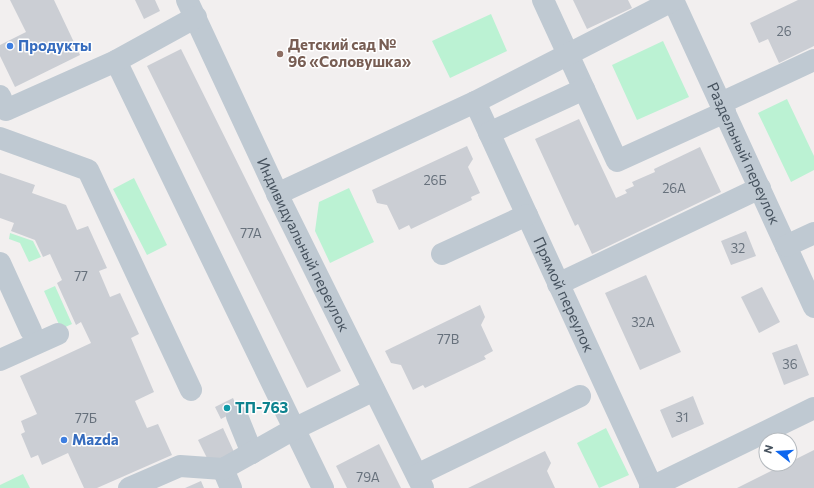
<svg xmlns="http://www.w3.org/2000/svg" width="814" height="488" viewBox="0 0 814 488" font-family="Commissioner,sans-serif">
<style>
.green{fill:#bbf2d3}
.building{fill:#cbced4}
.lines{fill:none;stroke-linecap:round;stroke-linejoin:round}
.minor{stroke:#bfc9d2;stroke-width:22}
.shop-dot{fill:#3f7fe0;stroke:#fff;stroke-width:1.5}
.education-dot{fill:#8d6e63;stroke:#fff;stroke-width:1.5}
.culture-dot{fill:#0f9aa8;stroke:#fff;stroke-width:1.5}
.labels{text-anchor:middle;stroke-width:3;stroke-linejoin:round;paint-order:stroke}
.number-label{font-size:13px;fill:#67717c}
.education-label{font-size:15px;font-weight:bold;fill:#785e54;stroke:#fff;text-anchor:start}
.shop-label{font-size:15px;font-weight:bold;fill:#366cbe;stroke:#fff;text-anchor:start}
.street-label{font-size:15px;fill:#46525e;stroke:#fff}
.culture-label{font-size:15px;font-weight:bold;fill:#0d838f;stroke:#fff;text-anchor:start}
</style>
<rect width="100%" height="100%" fill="#f2efef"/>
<!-- green -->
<path class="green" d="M491,14L507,51L450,78L432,41Z
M663,41L689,97L637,120L612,65Z
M787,99L814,156V170L791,182L758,113Z
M134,178L167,245L147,255L113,189Z
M349,188L374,242L330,263L315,231L319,202Z
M10,233L33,241L41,257L29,262L20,243L9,239Z
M55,286L72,324L61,329L44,291Z
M606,428L629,475L599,488L577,443Z
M23,474L30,488H0V485Z"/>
<!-- building -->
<path class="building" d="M10,0H54L80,55L15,87L0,56V45L26,32Z
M135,0H155L160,11L144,19Z
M573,0H628L632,8L587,29Z
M798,0H814V46L779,63L768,39L759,43L750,23Z
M181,49L341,371L307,388L147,66Z
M579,119L616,198L627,193L625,190L634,186L632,182L655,172L654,169L700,147L721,192L592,254L578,224L575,226L535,139Z
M467,146L473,159L468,167L480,193L471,197L472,200L411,229L409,225L399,230L387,205L377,203L372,190Z
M0,173L35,185L32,193L66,205L77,230L88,226L107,268L99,271L110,297L120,293L139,334L131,338L154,392L135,401L147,428L158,424L172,455L97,488H84L68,453L42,465L38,455L31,458L21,434L25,432L21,421L37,414L20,376L91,343L81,322L76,325L57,283L62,280L50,254L43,257L35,240L11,231L14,223L0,218Z
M746,231L756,256L731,265L721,241Z
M646,275L681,352L640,370L605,293Z
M762,287L780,322L759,333L741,297Z
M480,305L485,317L481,325L493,351L484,356L486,359L425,388L423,385L413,390L401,365L391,363L385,351Z
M797,344L809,375L784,385L772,353Z
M693,396L704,424L672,438L660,410Z
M233,398L238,410L221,419L215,407Z
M223,428L234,452L210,464L198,440Z
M379,444L401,488H347L336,466Z
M814,450V488H737L785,464H790V462Z
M545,451L551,463L547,471L555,488H468Z
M201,481L204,488H185Z"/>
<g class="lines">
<!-- minor -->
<g class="minor">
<path id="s1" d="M187,0L283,206L423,488"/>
<path d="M543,0L584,89"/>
<path id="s2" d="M673,0L814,307"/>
<path d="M116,61L323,488"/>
<path d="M0,96L6,110L116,61L196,17"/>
<path id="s3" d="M475,102L652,487"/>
<path d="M721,103L814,60"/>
<path d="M489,133L584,89L617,161L725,112"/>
<path d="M0,138L88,170L191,390"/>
<path d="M277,194L475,102L674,0"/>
<path d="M786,246L814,233"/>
<path d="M442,254L527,215"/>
<path d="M0,263L31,331"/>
<path d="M558,284L760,188"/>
<path d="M0,360L58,334"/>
<path d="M237,416L252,453"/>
<path d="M223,469L231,488"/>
<path d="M417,475L580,396"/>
<path d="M129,488L180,466L223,469L294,429L374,390"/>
<path d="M650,488L814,408"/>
</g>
</g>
<!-- markers -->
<g class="shop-dot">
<circle cx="10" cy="46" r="4"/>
<circle cx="64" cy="440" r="4"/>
</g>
<circle class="education-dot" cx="280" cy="54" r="4"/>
<circle class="culture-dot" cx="227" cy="408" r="4"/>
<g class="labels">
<!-- number labels -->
<g class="number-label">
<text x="784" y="36">26</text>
<text x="435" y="185">26Б</text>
<text x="674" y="193">26А</text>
<text x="251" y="238">77А</text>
<text x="738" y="253">32</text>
<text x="81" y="281">77</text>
<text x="643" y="327">32А</text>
<text x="448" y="344">77В</text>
<text x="790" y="369">36</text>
<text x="682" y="422">31</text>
<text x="86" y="423">77Б</text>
<text x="368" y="482">79А</text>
</g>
<!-- education labels -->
<g class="education-label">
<text x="288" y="50">Детский сад №<tspan x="288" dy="17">96 «Соловушка»</tspan></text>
</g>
<!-- shop labels -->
<g class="shop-label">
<text x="18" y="51">Продукты</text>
<text x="72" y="445">Mazda</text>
</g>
<!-- street labels -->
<g class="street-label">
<text dy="5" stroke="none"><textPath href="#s2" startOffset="169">Раздельный переулок</textPath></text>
<text dy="5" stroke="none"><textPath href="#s1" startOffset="271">Индивидуальный переулок</textPath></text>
<text dy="5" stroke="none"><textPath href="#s3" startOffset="212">Прямой переулок</textPath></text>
</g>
<!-- culture labels -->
<g class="culture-label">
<text x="235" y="413">ТП-763</text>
</g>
</g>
<!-- north arrow -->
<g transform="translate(778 452) rotate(287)"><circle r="19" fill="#ffffff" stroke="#b5babf"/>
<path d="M0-3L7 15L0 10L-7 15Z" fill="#0d66ef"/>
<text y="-6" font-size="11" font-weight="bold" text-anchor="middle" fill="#46525e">N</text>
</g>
</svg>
